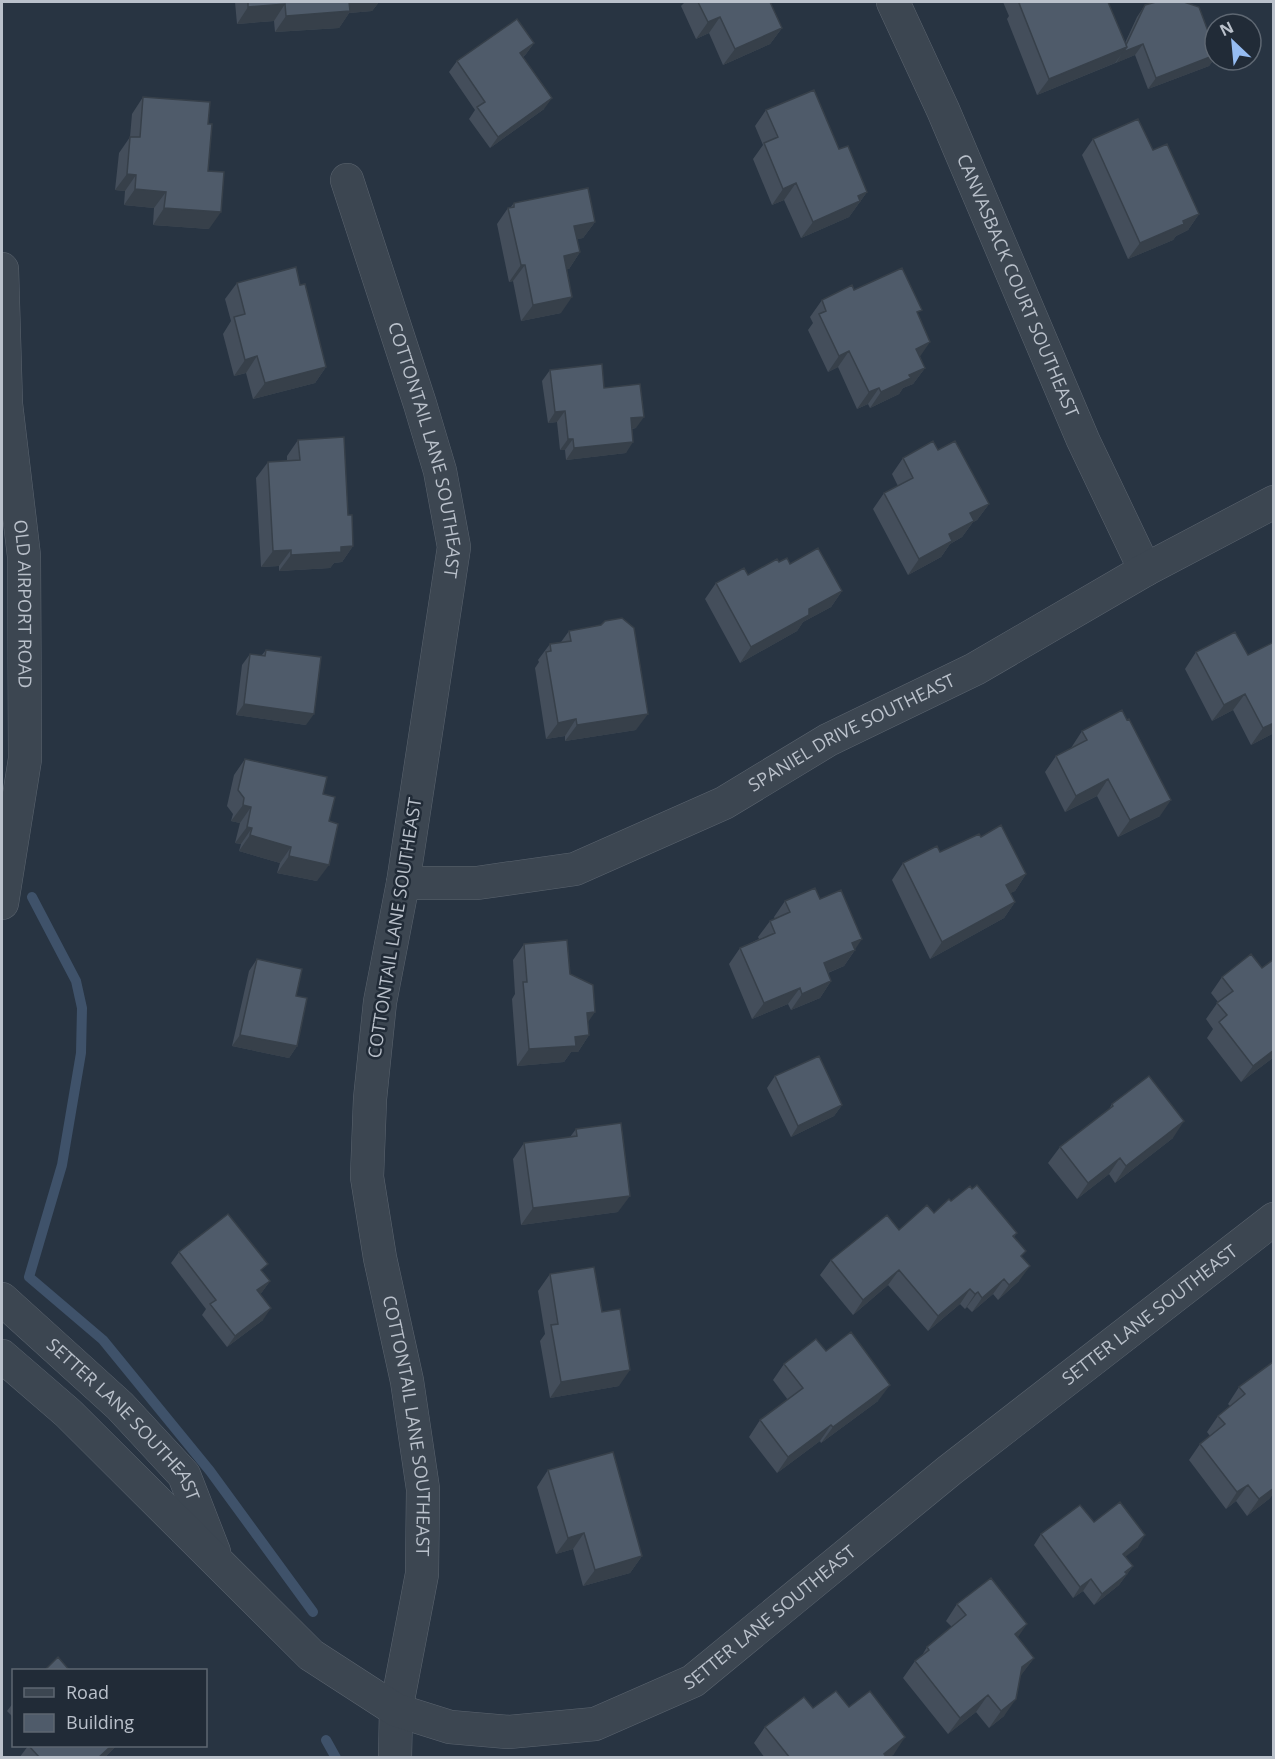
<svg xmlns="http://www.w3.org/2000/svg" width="1275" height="1759" viewBox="0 0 1275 1759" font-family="'Open Sans',sans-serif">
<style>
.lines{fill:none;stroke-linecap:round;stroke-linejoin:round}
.stream{stroke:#3f526a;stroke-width:10}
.minor-casing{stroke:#5b646f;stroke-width:34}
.tertiary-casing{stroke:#5b646f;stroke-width:34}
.minor{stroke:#3c4651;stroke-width:33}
.tertiary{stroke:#3c4651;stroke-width:33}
.wall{fill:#444e5b}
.shaded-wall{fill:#37404a}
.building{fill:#4f5b6a;stroke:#37404a;stroke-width:1.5}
.labels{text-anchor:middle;stroke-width:5;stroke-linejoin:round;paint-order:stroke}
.street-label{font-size:18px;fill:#bac1cb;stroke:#212b37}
</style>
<rect width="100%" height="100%" fill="#283442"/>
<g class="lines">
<!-- stream -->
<path class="stream" d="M32,897L76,981L82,1008L81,1053L62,1165L29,1277L103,1340L210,1471L313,1612
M326,1740L336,1758"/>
<defs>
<g id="minor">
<path id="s1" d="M893,2L943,110L1083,440L1145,570"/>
<path id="s2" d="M347,180L420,404L440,471L454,547L403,883L380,1002L370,1099L367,1177L380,1258L407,1381L423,1489L422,1574L396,1710L395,1758"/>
<path id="s3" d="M403,883H477L575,869L724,803L828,740L975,669L1145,570L1274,502"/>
<path id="s4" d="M2,1299L120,1406L184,1475L214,1552"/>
<path id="s5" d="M2,1356L68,1413L311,1655L396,1710L450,1727L508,1732L595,1724L693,1681L950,1470L1274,1219"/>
</g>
<g id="tertiary">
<path id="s6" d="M2,269L6,404L24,556L25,759L2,903"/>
</g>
</defs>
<!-- minor casing -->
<use href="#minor" class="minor-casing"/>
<!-- tertiary casing -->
<use href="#tertiary" class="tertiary-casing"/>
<!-- minor -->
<use href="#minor" class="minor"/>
<!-- tertiary -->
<use href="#tertiary" class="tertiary"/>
</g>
<!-- wall -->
<path class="wall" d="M235,2H379L372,11L349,13L339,28L275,32L274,21L237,24Z
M685,2H770L782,28L770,44L723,65L709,33L696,39L681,6Z
M1003,2H1108L1125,43L1137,17L1145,5L1215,50V58L1209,66L1148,89L1135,55L1037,95L1007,19L1009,16Z
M534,43L526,54L523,57L544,109L490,148L469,119L475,110L449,72L457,61Z
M143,97L208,124V171L209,229L153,225L154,208L124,205L125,191L115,190L119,153L130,137L132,114Z
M766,110L839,149L867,192L849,217L801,238L784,200L772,205L753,159L763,145L755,126Z
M1093,139L1153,150L1199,214L1188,230L1176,236L1173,240L1128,259L1082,155Z
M514,203L595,222L583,238L577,239L580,252L569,269H566L561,313L521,321L513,281L509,282L497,224L508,208H510Z
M237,283L300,285L326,367L315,383L253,399L246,373L234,376L223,334L231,321L225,299Z
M854,290L918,316L920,357L925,368L913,384L903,388L899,394L870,408L868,404L857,409L838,367L828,372L808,330L813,323L810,317L822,300Z
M550,370L604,388L636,428L632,429L626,453L566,460L565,450H560L557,422L548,423L542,381Z
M298,440L353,546L342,562L334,563L330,568L279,571V566L261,567L256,478L268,462L287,461V456Z
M938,450L989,504L977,520L973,522L962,537L950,544L941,557L908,575L873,509L884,493L898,486L892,474L903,458Z
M779,562L790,564L842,591L831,607L803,622L797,631L740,663L705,599L716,583L748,575Z
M569,631L636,730L565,741V736L546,739L535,668L539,662L538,660L550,644L561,642Z
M1274,642V733L1251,745L1233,710L1212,721L1185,669L1196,652L1248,655Z
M266,650L306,725L236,715L242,665L250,654L261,656Z
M1082,731L1160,816L1118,837L1097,796L1065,812L1045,772L1056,756L1071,748Z
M245,759L323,794L329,821L317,881L277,873L280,863L239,851L241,844L235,843L240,823L231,821L233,814L227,806L234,775Z
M981,837L1026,874L1015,891L1010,893L1015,902L1004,918L930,959L892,880L903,863L940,852Z
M820,899L855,950L844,966L828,973L831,981L820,998L791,1010L788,1004L752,1019L729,964L740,948L759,939L758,937L770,921L775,919L774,917L785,901Z
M524,944L570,974L588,1022L589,1035L578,1052H571L564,1062L517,1066L512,999L515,994L513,960Z
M1251,954L1274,1057L1241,1082L1207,1038L1213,1029L1206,1019L1218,1002L1211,993L1222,977Z
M257,959L296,996L297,1046L289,1058L232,1046L249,971Z
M775,1076L842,1105L834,1116L791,1137L767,1088Z
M1112,1104L1173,1138L1115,1183L1109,1174L1077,1199L1048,1163L1060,1147L1109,1109Z
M576,1129L618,1212L521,1225L513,1159L524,1143L570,1137Z
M934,1213L1017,1233L1014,1237L1022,1257L1019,1281L998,1300L993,1294L972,1312L967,1307L965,1309L960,1304L928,1331L888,1285L853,1315L820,1275L831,1260Z
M179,1252L263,1272L270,1281L262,1292L260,1294L263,1320L227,1347L202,1315L206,1309L171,1263Z
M550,1274L602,1312L619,1386L550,1398L540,1341L545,1334L538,1291Z
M826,1351L878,1401L821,1443L820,1441L777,1473L749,1437L760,1420L788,1400L773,1380L784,1364Z
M1274,1363V1493L1269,1499L1247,1516L1236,1501L1226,1509L1189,1460L1200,1444L1210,1436L1207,1432L1218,1416L1230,1406L1228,1404L1239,1387Z
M548,1470L642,1556L630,1573L583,1586L573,1549L556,1554L537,1487Z
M1094,1522L1138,1547L1125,1556L1133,1566L1119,1585L1094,1605L1083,1591L1073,1598L1034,1545L1041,1534Z
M957,1604L1017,1638L1034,1658L1020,1676L1004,1716L989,1728L976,1712L948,1734L903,1678L915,1661L921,1657L927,1647L952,1627L946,1621Z
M14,1702V1718L7,1711Z
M849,1707L894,1754L889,1758H765L754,1743L765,1727L813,1708Z
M28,1746H116L104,1758H19Z"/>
<!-- shaded-wall -->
<path class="shaded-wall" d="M347,2H379L372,11L349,13L339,28L275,32L286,16Z
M285,4L274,21L237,24L248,7Z
M720,17L709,33L696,39L708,22Z
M782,28L770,44L723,65L735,49Z
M534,43L526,54L512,64L520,53Z
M1143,44L1135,55L1116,63L1123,52Z
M1127,47L1115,63L1037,95L1049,79Z
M1215,55V58L1209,66L1148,89L1156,78Z
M552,98L544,109L490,148L498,137Z
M127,174L136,175L125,191L115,190Z
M796,183L784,200L772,205L783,189Z
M135,189L166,192L154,208L124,205Z
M867,192L849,217L801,238L813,222L858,196Z
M164,208L221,212L209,229L153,225Z
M1199,214L1188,230L1176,236L1173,240L1128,259L1140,243Z
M595,222L583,238L563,242L574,226Z
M580,252L569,269L552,272L564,256Z
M521,265H525L513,281L509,282Z
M572,297L561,313L521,321L533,305Z
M930,342L919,358L916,349Z
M849,351L838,367L828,372L839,356Z
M257,356L246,373L234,376L245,360Z
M326,367L315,383L253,399L265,383Z
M925,368L913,384L903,388L899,394L870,408L881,392L909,375Z
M879,388L868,404L857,409L869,392Z
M565,411L557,422L548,423L555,412Z
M644,417L636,428L623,429L631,418Z
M568,439H573L565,450H560Z
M633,442L626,453L566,460L574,448Z
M989,504L977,520L973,522L962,537L950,544L941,557L908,575L919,559L949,534L970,513Z
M353,546L342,562L334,563L330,568L279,571L291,555L341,547Z
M291,550L279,566L261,567L273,551Z
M842,591L831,607L803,622L797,631L740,663L751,647L809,609Z
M1245,694L1233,710L1212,721L1224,705Z
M244,704L314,714L306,725L236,715Z
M648,714L636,730L565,741L577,725Z
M576,719L565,736L546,739L558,723Z
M1274,723V733L1251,745L1263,728Z
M1108,779L1097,796L1065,812L1076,796Z
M1171,800L1160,816L1118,837L1130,820Z
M243,805L251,807L240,823L231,821Z
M247,827L252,828L241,844L235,843Z
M250,835L291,847L280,863L239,851Z
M289,856L329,865L317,881L277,873Z
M1026,874L1015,891L995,901L1006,885Z
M1015,902L1004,918L930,959L942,942Z
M862,939L844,966L812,979L824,963L852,943Z
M831,981L820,998L791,1010L802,994Z
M800,988L788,1004L752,1019L764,1003Z
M595,1012L584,1028L587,1013Z
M240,1035L297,1046L289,1058L232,1046Z
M589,1035L578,1052H571L564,1062L517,1066L529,1049L575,1037Z
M1274,1050V1057L1241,1082L1253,1066Z
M842,1105L834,1116L791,1137L798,1126Z
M1184,1121L1173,1138L1115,1183L1126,1166Z
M1120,1158L1109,1174L1077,1199L1088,1183Z
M630,1196L618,1212L521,1225L533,1208Z
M1030,1266L1019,1281L998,1300L1009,1285Z
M899,1270L888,1285L853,1315L863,1300Z
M1004,1279L993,1294L972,1312L982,1298Z
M270,1281L262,1292L249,1302L257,1290Z
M970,1289L960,1304L928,1331L938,1316Z
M978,1292L967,1307L965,1309L975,1294Z
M271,1308L263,1320L227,1347L235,1336Z
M630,1370L619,1386L550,1398L561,1382Z
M890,1385L878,1401L821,1443L833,1427Z
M831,1425L820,1441L777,1473L788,1457Z
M1248,1485L1236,1501L1226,1509L1237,1492Z
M1274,1485V1493L1269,1499L1247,1516L1259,1499Z
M584,1533L573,1549L556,1554L568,1538Z
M1145,1535L1138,1547L1115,1565L1123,1554Z
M642,1556L630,1573L583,1586L595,1570Z
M1133,1566L1119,1585L1094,1605L1102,1594Z
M1091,1579L1083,1591L1073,1598L1080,1587Z
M1027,1624L1016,1640L1015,1634Z
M1034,1658L1022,1674L1011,1683L1022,1667Z
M988,1695L976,1712L948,1734L960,1718Z
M1016,1699L1004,1716L989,1728L1001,1711Z
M905,1737L894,1754L889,1758H881L884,1754Z
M111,1746H116L104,1758H98Z"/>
<!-- building -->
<path class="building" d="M248,2H349L350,11L286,16L285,4L248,7Z
M698,2H770L782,28L735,49L720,17L708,22Z
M1021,2H1108L1127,47L1049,79L1019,3Z
M1156,2H1184L1199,7L1215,50V55L1156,78L1143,44L1123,52L1127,47L1126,45L1145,5Z
M517,19L534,43L520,53L552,98L498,137L477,107L485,102L457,61Z
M814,90L839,149L848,146L867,192L858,196L860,201L813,222L796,183L783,189L764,143L778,137L766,110Z
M143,97L210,102L208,124H212L208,171L224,172L221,212L164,208L166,192L135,189L136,175L127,174L130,137H140Z
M1138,119L1153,150L1167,144L1199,214L1183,221L1184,224L1140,243L1093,139Z
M588,188L595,222L574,226L580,252L564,256L572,297L533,305L525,265H521L508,208L514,207V203Z
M296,267L300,285L305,284L326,367L265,383L257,356L245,360L234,317L245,314L237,283Z
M902,268L922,310L917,312L930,342L916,349L925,368L909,375L911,378L881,392L879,388L869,392L849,351L839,356L819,314L826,311L822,300L852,285L854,290Z
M602,364L604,388L640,384L644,417L631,418L633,442L574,448L573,439H568L565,411L555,412L550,370Z
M344,437L348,515H352L353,546L341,547V552L291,555V550L273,551L268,462L300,460L298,440Z
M933,441L938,450L955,441L989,504L970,513L974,521L949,534L952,541L919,559L884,493L913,478L903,458Z
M818,548L842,591L809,609V615L751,647L716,583L744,568L748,575L777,559L779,562L787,558L790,564Z
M622,618L634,628L648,714L577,725L576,719L558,723L546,652L551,651L550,644L571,641L569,631L601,625L605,621Z
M1235,632L1248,655L1274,642V723L1263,728L1245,694L1224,705L1196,652Z
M266,650L321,657L314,714L244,704L250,654L265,656Z
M1122,710L1127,720L1129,719L1171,800L1130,820L1108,779L1076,796L1056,756L1087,740L1082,731Z
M245,759L327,777L323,794L335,797L329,821L338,824L329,865L289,856L291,847L250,835L252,828L247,827L251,807L243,805L244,798L238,790Z
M1001,825L1026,874L1006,885L1015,902L942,942L903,863L937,846L940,852L979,834L981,837Z
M815,888L820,899L841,890L862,939L852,943L855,950L824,963L831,981L802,994L800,988L764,1003L740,948L775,933L770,921L790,912L785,901Z
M567,940L570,974L593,985L595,1012L587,1013L589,1035L575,1037L576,1046L529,1049L523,982H527L524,944Z
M1251,954L1262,968L1274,959V1050L1253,1066L1219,1022L1227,1015L1217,1003L1233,991L1222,977Z
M257,959L302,969L296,996L307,998L297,1046L240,1035Z
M819,1056L842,1105L798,1126L775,1076Z
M1149,1076L1184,1121L1126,1166L1120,1158L1088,1183L1060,1147L1113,1106L1112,1104Z
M621,1123L630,1196L533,1208L524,1143L577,1136L576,1129Z
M977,1185L1017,1233L1013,1236L1026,1251L1021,1256L1030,1266L1009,1285L1004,1279L982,1298L978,1292L975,1294L970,1289L938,1316L899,1270L863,1300L831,1260L887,1215L899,1230L927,1205L934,1213L949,1199L951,1201L970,1186L972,1189Z
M228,1214L268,1264L261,1270L270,1281L257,1290L271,1308L235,1336L210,1304L216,1300L179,1252Z
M594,1267L602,1312L620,1309L630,1370L561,1382L551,1325L558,1324L550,1274Z
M851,1332L890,1385L833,1427L831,1425L788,1457L760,1420L803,1388L784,1364L816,1339L826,1351Z
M1273,1362L1274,1363V1488L1259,1499L1248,1485L1237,1492L1200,1444L1225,1424L1218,1416L1245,1394L1239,1387Z
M613,1452L642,1556L595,1570L584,1533L568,1538L548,1470Z
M1120,1502L1145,1535L1123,1554L1133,1566L1125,1572L1127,1574L1102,1594L1091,1579L1080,1587L1041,1534L1080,1505L1094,1522Z
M991,1578L1027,1624L1015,1634L1034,1658L1022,1667L1016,1699L1001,1711L988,1695L960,1718L915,1661L929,1650L927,1647L966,1615L957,1604Z
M58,1657L70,1671H44Z
M836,1691L849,1707L870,1691L905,1737L884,1754L887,1758H790L765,1727L804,1697L813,1708Z
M29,1746H111L98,1758H40Z"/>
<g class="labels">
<!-- street labels -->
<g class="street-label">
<text dy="6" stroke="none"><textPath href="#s1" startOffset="310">CANVASBACK COURT SOUTHEAST</textPath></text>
<text dy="6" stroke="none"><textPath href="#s2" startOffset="282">COTTONTAIL LANE SOUTHEAST</textPath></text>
<text dy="6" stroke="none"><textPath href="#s6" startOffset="336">OLD AIRPORT ROAD</textPath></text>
<text dy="6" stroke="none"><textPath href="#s3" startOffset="482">SPANIEL DRIVE SOUTHEAST</textPath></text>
<text transform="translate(395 928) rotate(-81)" y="6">COTTONTAIL LANE SOUTHEAST</text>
<text dy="6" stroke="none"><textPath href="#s5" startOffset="1426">SETTER LANE SOUTHEAST</textPath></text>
<text dy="6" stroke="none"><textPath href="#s4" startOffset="172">SETTER LANE SOUTHEAST</textPath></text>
<text dy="6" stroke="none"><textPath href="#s2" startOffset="1272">COTTONTAIL LANE SOUTHEAST</textPath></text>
<text dy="6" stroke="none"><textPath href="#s5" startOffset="940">SETTER LANE SOUTHEAST</textPath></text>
</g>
</g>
<!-- border -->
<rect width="1275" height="1759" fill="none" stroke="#bac1cb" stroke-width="6"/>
<!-- legend -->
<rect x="12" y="1669" width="195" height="78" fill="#212b37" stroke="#5e6772" stroke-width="1.5"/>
<rect x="24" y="1688" width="30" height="9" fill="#3c4651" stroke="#5e6772" stroke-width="1.5"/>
<text x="66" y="1699" font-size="18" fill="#bac1cb">Road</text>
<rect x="24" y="1714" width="30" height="18" fill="#4f5b6a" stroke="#5e6772" stroke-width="1.5"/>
<text x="66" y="1729" font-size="18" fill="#bac1cb">Building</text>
<!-- north arrow -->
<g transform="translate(1233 42) rotate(334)"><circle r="28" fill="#212b37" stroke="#5e6772" stroke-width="1.5"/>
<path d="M0-4.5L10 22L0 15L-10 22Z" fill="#96bdf3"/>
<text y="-9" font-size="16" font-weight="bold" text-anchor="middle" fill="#bac1cb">N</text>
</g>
</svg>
